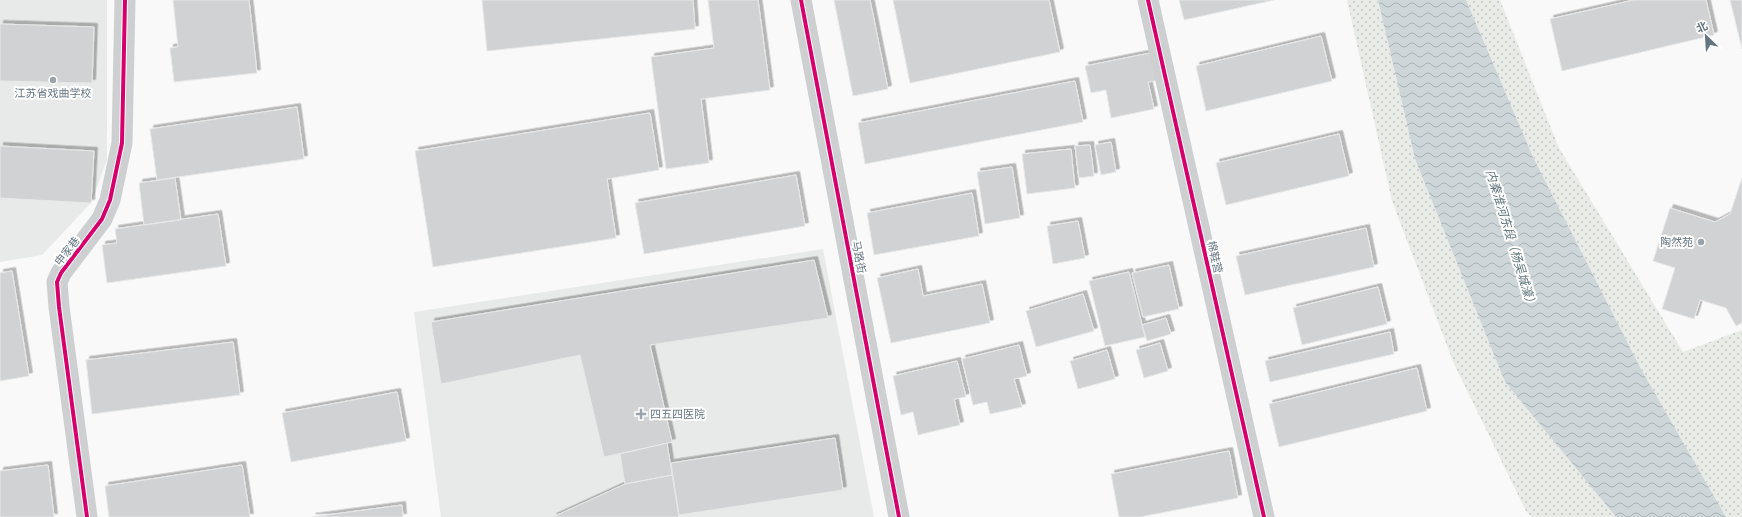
<svg xmlns="http://www.w3.org/2000/svg" width="1742" height="517" viewBox="0 0 1742 517" font-family="'Work Sans','Noto Sans SC',sans-serif">
<style>
.built{fill:#e8e9e9}
.green{fill:url(#green-dots)}
.water{fill:url(#water-waves)}
.building{fill:#d0d2d3;stroke:#e8e8e8;filter:url(#shadow)}
.lines{fill:none;stroke-linecap:round;stroke-linejoin:round}
.street{stroke:#cecfd0;stroke-width:21}
.cycleway-casing{stroke:#fff;stroke-width:6}
.cycleway{stroke:#d6006c;stroke-width:4}
.poi-dot{fill:#99a4ac;stroke:#fff;stroke-width:1.5}
.labels{text-anchor:middle;stroke-width:4;stroke-linejoin:round;paint-order:stroke}
.poi-label{font-size:11px;fill:#657683;stroke:#fff}
.street-label{font-size:11px;fill:#657683;stroke:#fff}
.water-label{font-size:12px;font-style:italic;fill:#60757c;stroke:#fff}
</style>
<defs>
<pattern id="green-dots" width="8" height="8" patternUnits="userSpaceOnUse"><rect width="8" height="8" fill="#e8ebe6"/><path d="M2 2h.1M6 6h.1" fill="none" stroke="#c0c3c0" stroke-width="1.8" stroke-linecap="round"/></pattern>
<pattern id="water-waves" width="16" height="10" patternUnits="userSpaceOnUse"><rect width="16" height="10" fill="#ced6d9"/><path d="M0 5q4-4 8 0t8 0" fill="none" stroke="#abb2b5"/></pattern>
<filter id="shadow"><feDropShadow dx="3.5" dy="-3.5" stdDeviation="0" flood-color="#0004"/></filter>
</defs>
<rect width="100%" height="100%" fill="#f9f9f9"/>
<!-- built -->
<path class="built" d="M0,0H107V160L91,203L42,255L0,262Z
M823,249L874,517H441L414,312Z"/>
<!-- green -->
<path class="green" d="M1347,0H1378L1415,159L1505,382L1616,517H1532L1526,511L1454,364L1392,201Z
M1466,0H1500L1559,148L1683,352L1742,330V517H1726L1641,369L1533,157Z"/>
<!-- water -->
<path class="water" d="M1378,0H1466L1533,157L1641,369L1726,517H1616L1505,382L1415,159Z"/>
<!-- building -->
<path class="building" d="M173,0H249L257,73L174,82L170,48L178,47Z
M482,0H693L695,29L487,51Z
M708,0H758L770,90L701,99L709,163L666,169L651,57L714,48Z
M834,0H870L888,89L853,96Z
M893,0H1049L1060,52L910,83Z
M1179,0H1274L1184,20Z
M1634,0H1706L1714,35L1562,71L1550,19Z
M1730,0H1742V49Z
M0,24L94,27L92,83L0,81Z
M1321,36L1332,81L1206,111L1196,66Z
M1155,52L1160,80L1148,82L1154,109L1111,118L1106,90L1091,93L1085,66Z
M1075,81L1083,122L865,164L858,123Z
M297,107L304,159L157,180L150,129Z
M650,113L659,170L607,179L616,238L433,267L415,151Z
M1339,134L1349,176L1226,205L1216,163Z
M1111,142L1116,172L1101,175L1095,145Z
M1090,145L1094,176L1079,178L1075,146Z
M0,146L94,151L91,203L0,198Z
M1071,149L1075,188L1027,194L1022,154Z
M1012,167L1020,218L985,224L977,172Z
M796,175L805,226L644,254L635,203Z
M175,178L181,220L144,225L139,183Z
M1742,178V323L1736,326L1726,308L1700,300L1694,319L1662,309L1675,268L1653,261L1670,208L1715,222L1730,214Z
M972,193L979,236L874,255L867,213Z
M218,214L226,266L107,283L102,245L117,243L115,229Z
M1078,221L1085,258L1053,264L1047,226Z
M1366,228L1374,267L1245,295L1236,256Z
M814,260L828,318L650,345L672,442L604,457L580,355L441,384L431,322Z
M1169,265L1179,309L1143,317L1132,273Z
M918,269L923,296L982,284L990,323L891,343L877,278Z
M12,271L29,376L0,381V273Z
M1129,272L1145,337L1105,346L1089,281Z
M1378,287L1387,324L1302,345L1293,308Z
M1083,294L1094,331L1036,347L1026,311Z
M1166,318L1171,334L1147,341L1142,325Z
M1390,332L1394,354L1270,382L1265,361Z
M233,342L240,395L92,414L86,360Z
M1160,343L1168,371L1144,378L1136,350Z
M1019,345L1027,376L1014,379L1022,407L990,414L987,402L973,405L962,359Z
M1107,350L1115,379L1078,389L1070,361Z
M957,361L966,397L954,399L960,425L918,435L913,412L901,415L893,376Z
M1417,368L1427,411L1279,447L1269,404Z
M397,392L406,441L291,462L282,413Z
M835,438L843,490L679,515L671,463Z
M667,443L672,475L625,484L620,454Z
M1229,451L1238,498L1140,517H1119L1111,474Z
M48,465L54,517H0V471Z
M242,465L250,517H109L105,486Z
M672,475L679,517H553L625,484Z
M402,505L403,517H312Z"/>
<g class="lines">
<!-- street -->
<path class="street" d="M801,0L899,517
M1148,0L1264,517
M87,517L59,307L57,282L61,273L102,219L110,200L122,143L125,0"/>
<defs>
<path id="cycleway" d="M801,0L899,517
M1148,0L1264,517
M87,517L59,307L57,282L61,273L102,219L110,200L122,143L125,0"/>
</defs>
<!-- cycleway casing -->
<use href="#cycleway" class="cycleway-casing"/>
<!-- cycleway -->
<use href="#cycleway" class="cycleway"/>
</g>
<!-- markers -->
<g class="poi-dot">
<circle cx="53" cy="80" r="4"/>
<circle cx="1701" cy="242" r="4"/>
<path d="M639 408h4v4h4v4h-4v4h-4v-4h-4v-4h4z"/>
</g>
<g class="labels">
<!-- poi labels -->
<g class="poi-label">
<text x="53" y="97">江苏省戏曲学校</text>
<text x="1693" y="246" text-anchor="end">陶然苑</text>
<text x="650" y="418" text-anchor="start">四五四医院</text>
</g>
<!-- street labels -->
<g class="street-label">
<text transform="translate(67 251) rotate(-52)" y="4">申家巷</text>
<text transform="translate(859 257) rotate(79)" y="4">马路街</text>
<text transform="translate(1215 257) rotate(77)" y="4">棉鞋营</text>
</g>
<!-- water labels -->
<g class="water-label">
<text transform="translate(1511 239) rotate(73)" y="4">内秦淮河东段（杨吴城濠）</text>
</g>
</g>
<!-- north arrow -->
<g transform="translate(1706 36) rotate(335)" stroke="#ffffff" stroke-width="3" paint-order="stroke">
<path d="M0-3L7 15L0 10L-7 15Z" fill="#657683"/>
<text y="-6" font-size="11" font-weight="bold" text-anchor="middle" fill="#657683">北</text>
</g>
</svg>
